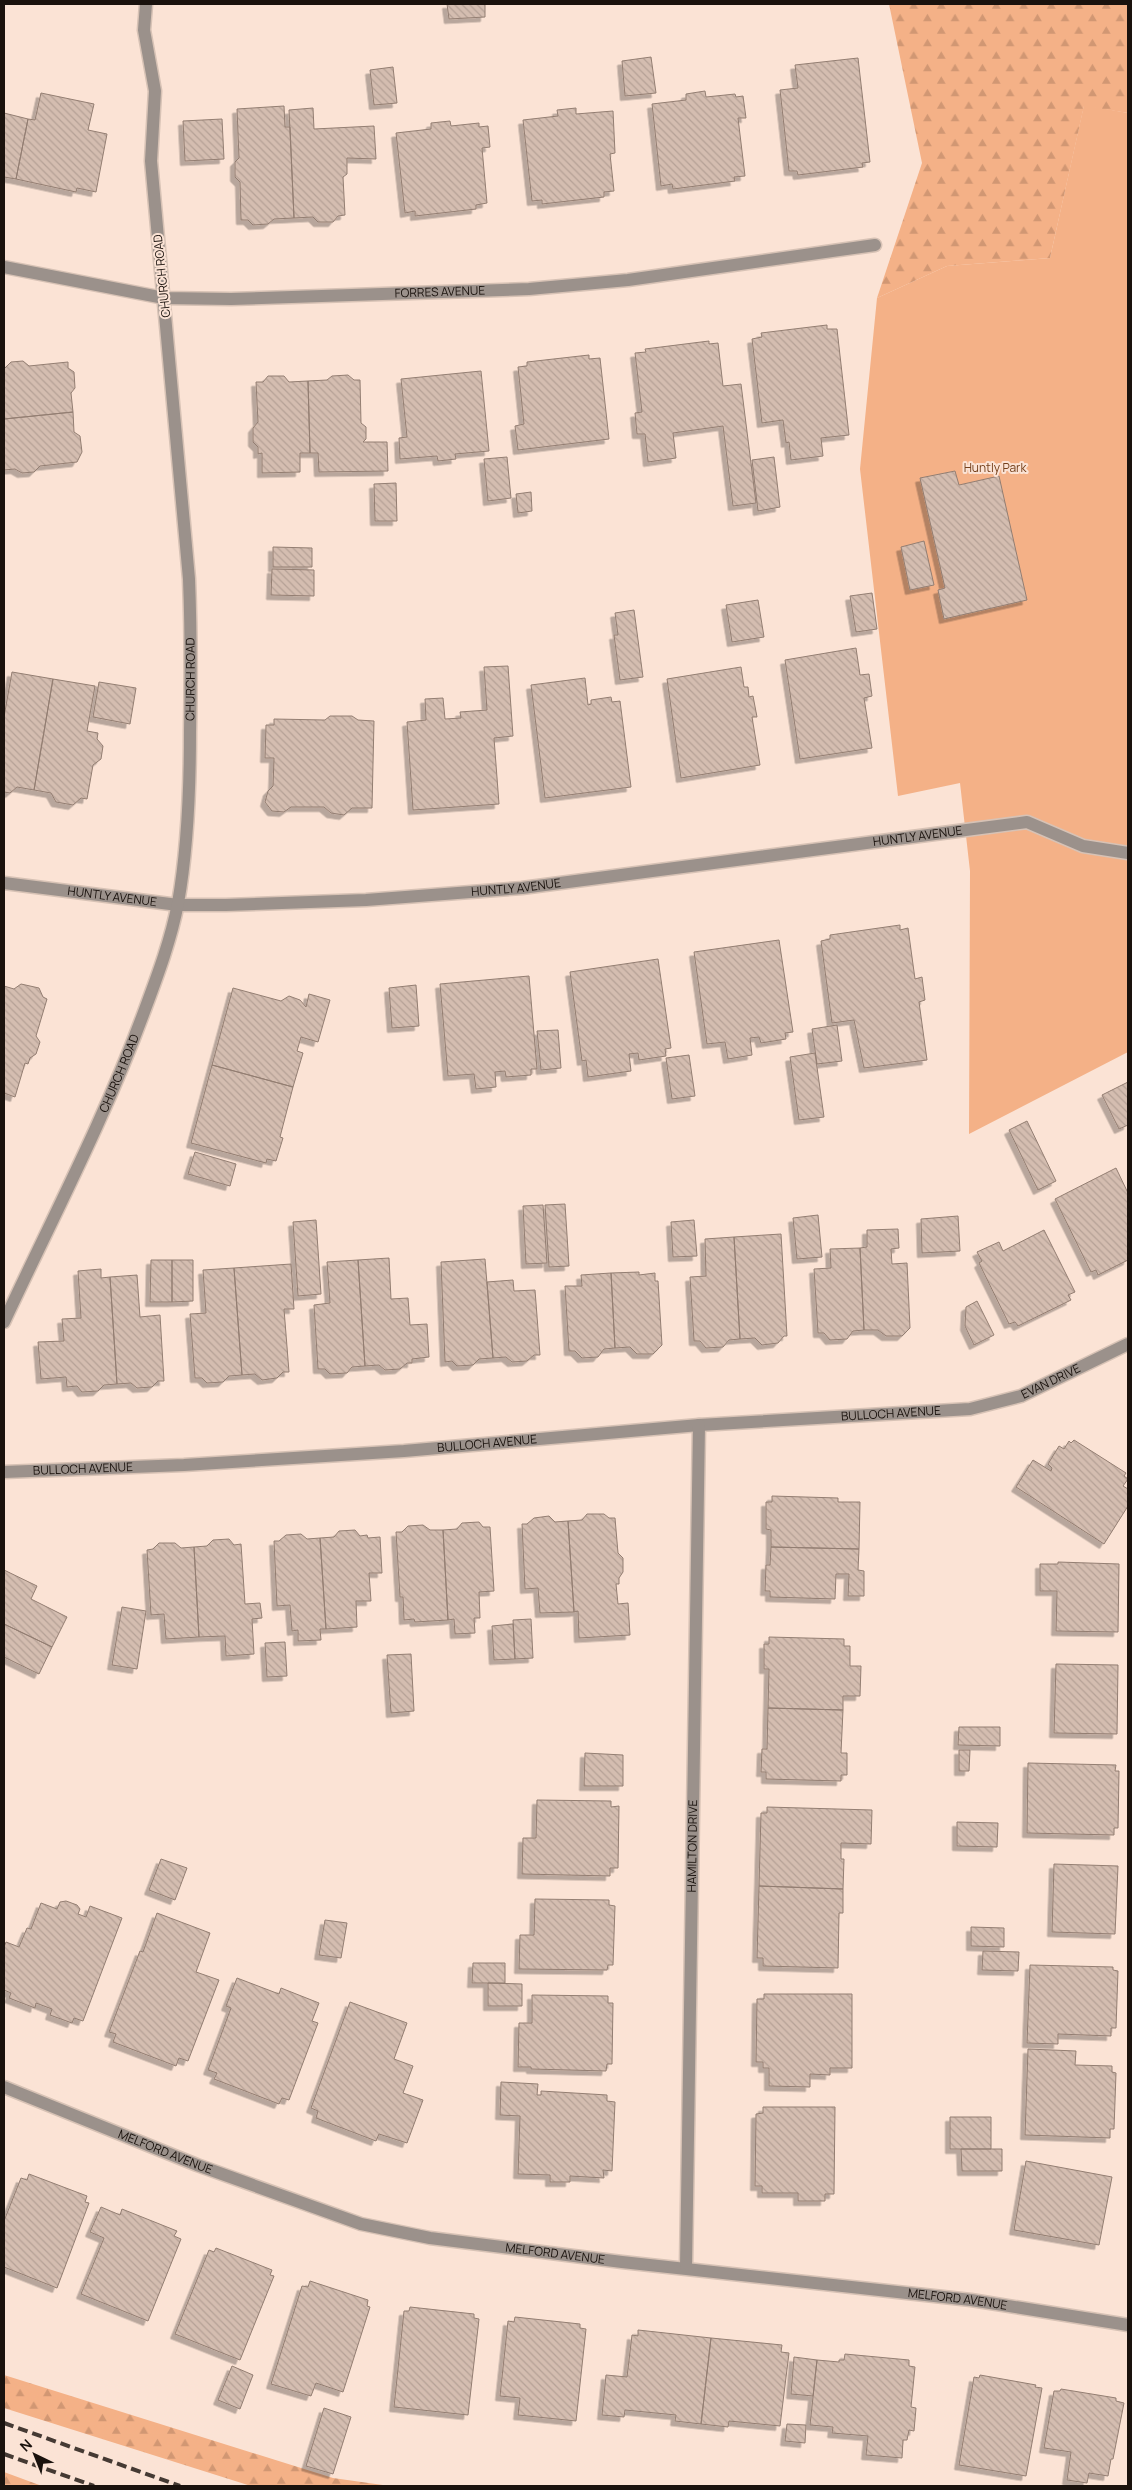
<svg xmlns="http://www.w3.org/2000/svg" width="1132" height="2490" viewBox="0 0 1132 2490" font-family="Manrope,sans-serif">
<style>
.green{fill:#f4b187}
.forest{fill:url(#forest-firs)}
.building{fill:url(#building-back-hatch);stroke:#937e72;filter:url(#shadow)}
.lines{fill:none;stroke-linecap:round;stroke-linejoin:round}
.minor-casing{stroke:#d7c2b5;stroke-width:15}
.minor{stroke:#9b918b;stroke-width:12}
.rail{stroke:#453a33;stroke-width:4;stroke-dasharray:10 5;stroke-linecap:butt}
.labels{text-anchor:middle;stroke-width:4;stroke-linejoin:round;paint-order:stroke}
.street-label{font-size:12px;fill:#1a120d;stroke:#fbe3d5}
.park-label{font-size:12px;fill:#75401b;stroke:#fbe3d5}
</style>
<defs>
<pattern id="forest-firs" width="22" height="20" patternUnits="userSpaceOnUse" patternTransform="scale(1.25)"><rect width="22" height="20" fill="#f4b187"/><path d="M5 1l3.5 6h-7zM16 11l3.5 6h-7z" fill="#d19773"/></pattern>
<pattern id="building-back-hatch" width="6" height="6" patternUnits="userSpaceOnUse" patternTransform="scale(1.25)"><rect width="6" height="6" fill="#d4bdb0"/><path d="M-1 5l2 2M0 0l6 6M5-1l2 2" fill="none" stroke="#b5a196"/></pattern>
<filter id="shadow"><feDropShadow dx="-4.5" dy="4.5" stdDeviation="0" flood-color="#0004"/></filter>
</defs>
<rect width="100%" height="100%" fill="#fbe3d5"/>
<!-- green -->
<path class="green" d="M1084,105L1128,113V1052L969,1134L970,871L960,783L898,796L860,469L877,298L947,266L1050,258Z"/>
<!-- forest -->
<path class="forest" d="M889,4H1128V113L1084,106L1050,258L947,266L877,298L922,163Z
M4,2375L333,2478L390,2486H251L4,2408Z
M4,2472L42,2486H4Z"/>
<!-- building -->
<path class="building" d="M447,4H485V17L449,19Z
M651,57L656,93L625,96L622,61Z
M858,58L870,162L862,163L863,167L798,175L797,171H789L780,90L798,88L795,65Z
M393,67L397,103L374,105L370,70Z
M705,91L706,97L735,94L736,97L743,96L746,118H738L745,176L734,177L735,181L673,189L672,184L661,186L652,104L686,100V94Z
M41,93L94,104L88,130L107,134L96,192L77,188L76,192L16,179L28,119L35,120Z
M284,106L285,127H290L294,218L274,219L268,224L253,225L248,220H241L240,182L235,177V162L239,158L237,109Z
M313,108L314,129L374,126L376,159L347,158V174L343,177L345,215L338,216L333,222H318L313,217L294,218L289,110Z
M576,108V114L613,111L615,153L610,154L614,191L604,192V197L542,204V200L532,201L523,120L558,116L557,110Z
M4,113L28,119L16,179L4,177Z
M222,119L224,159L185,161L183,121Z
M450,121L451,126L479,123V127L488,126L490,147L482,148L487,203L476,205V209L415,216V211L405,213L396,133L431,129V123Z
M827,325V329H837L849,435L821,438L823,456L791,460L789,442L786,443L783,420L762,423L752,339L762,337L761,333Z
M709,341V344L718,343L723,386L741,384L756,503L733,506L723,426L673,433L676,458L648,462L645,434H637L635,413L642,412L635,353L646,352L645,349Z
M589,355V359L600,358L609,439L518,450L515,426L524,424L518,367L527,366V362Z
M23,361L29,366L68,362V368L74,372L75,388L71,393L73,412L4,419V369L11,362Z
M481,371L489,451L455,454L456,459L438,461L437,456L400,459L399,438L407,437L401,379Z
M348,375L354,380H360L361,423L366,427V439L363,442H387L388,471L319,472L318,453H310L308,381L327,380L332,376Z
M268,376H284L289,382L308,381L310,453H300V472L262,473V453L258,454V447L253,442V428L258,422L256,382H263Z
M73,412L74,432L80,436L82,452L77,462L40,466L34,472L22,473L15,469L4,470V419Z
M507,457L511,498L488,501L484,459Z
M774,457L780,507L758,511L752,460Z
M955,471L959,485L999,476L1027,600L944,619L938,590L945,588L920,478Z
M396,483L397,521H375L374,484Z
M531,492L532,511L518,513L516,494Z
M924,541L934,585L910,590L901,547Z
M273,547L312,548V567H273Z
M272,569L314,570V596L271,595Z
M872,593L877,629L856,632L850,596Z
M758,600L764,637L732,642L726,605Z
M634,610L643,677L620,680L614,635H618L615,613Z
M856,648L860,675L869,674L872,696L864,698L872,748L800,759L785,660Z
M508,666L513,736L494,738L499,804L413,810L407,722L426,720L425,699L443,698L445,719L461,718L460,712L487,710L484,667Z
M741,667L744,687H748L749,697L753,696L757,717H752L760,765L681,778L667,679Z
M12,672L53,679L34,790L17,787L10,793L4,792V717Z
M585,678L588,705L591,704V700L611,697L612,702L620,701L631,787L545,798L531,685Z
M53,679L95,686L87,731L98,733L97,739L103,746L101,759L93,765L87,799L81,798L73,805L56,802L51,793L34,790Z
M99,682L136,688L130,724L93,717Z
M330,716H352L358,720L374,721L372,808H352L344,815L331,813L324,807H291L284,812L272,811L265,802L268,791L273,786L274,758H265L266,725H274V719L325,720Z
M900,925V930L908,928L915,979L922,977L925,1000L919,1002L927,1060L864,1068L854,1020L832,1023L821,941L830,939V935Z
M779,940L793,1032L785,1033L786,1039L761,1043L759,1037L750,1038L752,1055L728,1059L725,1042L707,1044L694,952Z
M658,959L671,1048L665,1049L666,1056L639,1060L638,1053L629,1054L631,1071L588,1077L586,1060L582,1061L570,972Z
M529,976L537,1069H531V1075L506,1077L505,1071L495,1072L496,1087L476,1089L474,1074L448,1076L440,984Z
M21,984L39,988L43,997L47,999L36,1036L40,1042L36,1054L30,1058L28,1064L25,1063L15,1097L4,1093V986L14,989Z
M416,985L419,1026L392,1028L389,988Z
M233,988L281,1001L289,996L300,1000L306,1007L309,994L330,1000L318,1042L301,1037L297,1051L303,1053L293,1087L212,1065Z
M837,1025L842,1061L817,1064L812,1029Z
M558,1030L561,1068L541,1070L537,1031Z
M815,1053L824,1117L799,1120L790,1057Z
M689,1055L695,1096L672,1099L666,1058Z
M212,1065L293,1087L280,1137L283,1138L276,1161L267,1159L266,1163L191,1143Z
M1128,1082V1125L1119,1129L1102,1095Z
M1027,1121L1056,1181L1038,1190L1009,1130Z
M195,1152L236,1164L230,1186L188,1174Z
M1116,1168L1128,1193V1260L1098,1275L1096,1270L1091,1272L1055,1199Z
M565,1204L569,1266L549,1267L545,1205Z
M543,1205L547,1263L526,1264L523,1206Z
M818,1215L822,1257L797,1259L793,1218Z
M958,1216L960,1251L922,1253L921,1219Z
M316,1220L321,1294L298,1296L293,1222Z
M694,1220L697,1256L673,1257L671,1222Z
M898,1229L899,1248L891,1249L892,1264L907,1263L910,1328L902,1336H886L878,1330H864L860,1248L867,1247V1230Z
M1044,1230L1075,1292L1068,1295L1071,1300L1018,1326L1015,1322L1009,1324L979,1263L982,1261L977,1252L999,1242L1003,1251Z
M781,1234L787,1336H784L778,1343L762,1345L755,1338L740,1339L734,1237Z
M734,1237L740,1339L729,1340L723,1347L706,1348L700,1341H694L690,1277L706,1276L705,1239Z
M860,1248L864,1330L853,1331L847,1339L830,1340L824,1333H818L814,1269L831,1268L830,1249Z
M389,1258L391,1299L408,1298L410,1325L427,1324L429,1357L412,1359V1363H407L400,1369L385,1370L379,1365L365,1366L358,1260Z
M485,1259L493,1358L479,1359L473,1365L457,1366L452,1361L445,1362L441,1262Z
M151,1260H172V1302H150Z
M172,1260H193V1301L172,1302Z
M358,1260L365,1366L352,1367L347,1373L330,1374L325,1369H318L314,1305L330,1303L327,1262Z
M291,1264L294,1309H284L289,1372H283L277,1378L262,1380L255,1374L242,1375L234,1268Z
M234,1268L242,1375L229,1376L223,1382L207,1383L202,1378H195L190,1314L206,1313L203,1270Z
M101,1269V1278L110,1277L117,1384L104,1385L98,1391L82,1392L77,1386L67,1387L66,1377L41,1379L38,1342L64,1341L62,1319L81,1318L78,1271Z
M639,1272V1275L655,1273V1281H658L662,1345L653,1354H637L630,1347L615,1348L611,1273Z
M611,1273L615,1348L604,1349L598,1357L582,1358L575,1351H569L565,1286H582L581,1275Z
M137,1275L140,1317L160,1315L164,1381H158L152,1387L137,1388L131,1383L117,1384L110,1277Z
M513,1280L514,1291L535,1290L540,1355H534L527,1361L512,1362L506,1357L493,1358L487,1282Z
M977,1301L994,1335L974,1345L965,1326L966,1307Z
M1074,1440L1126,1473L1124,1476L1128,1479L1123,1486L1128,1489V1506L1104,1544L1016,1487L1033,1460L1051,1471L1052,1468L1048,1464L1059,1446L1064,1449L1069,1441L1071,1443Z
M772,1496L838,1498V1502H860L859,1549L771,1547V1530L766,1529V1502H772Z
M587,1514H604L609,1518H615L618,1553L623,1558V1572L619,1578V1584H616L618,1604L628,1603L630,1635L579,1638L578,1611L574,1612L568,1521L582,1520Z
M549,1516L555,1522L568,1521L574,1612L540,1613L538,1588L525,1589L522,1524H527L534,1518Z
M479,1522L483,1527H490L494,1591L479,1592L480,1618H474L475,1633L455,1634L454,1619L448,1620L443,1530L457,1529L462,1523Z
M423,1525L430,1530H443L448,1620L415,1622L414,1619L404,1620L403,1597H400L396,1532H402L408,1526Z
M355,1530L360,1536L367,1535L368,1538L380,1537L382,1573H369L371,1601H356L357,1627L326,1629L320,1538L334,1537L339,1531Z
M301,1534L307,1539L320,1538L326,1629H320L321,1640L298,1641V1630L292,1631L290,1605L277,1606L274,1541H279L286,1535Z
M229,1539L234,1545L241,1544L245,1604L260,1603L262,1618L252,1619L254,1654L226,1656L225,1636L199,1637L194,1547L207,1546L213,1540Z
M159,1543H175L181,1548L194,1547L199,1637L166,1639L164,1614L151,1615L147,1550L153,1549Z
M771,1547L859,1549L858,1570L864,1571V1596H848L849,1574H836L835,1599L770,1597V1591H765L766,1565H770Z
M1058,1562L1119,1564L1118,1632L1056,1631L1057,1591H1040V1564H1058Z
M4,1570L37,1586L31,1599L67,1617L52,1647L4,1624Z
M122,1607L146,1611L137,1669L112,1665Z
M531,1619L533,1658L515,1659L513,1620Z
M4,1624L52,1647L39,1674L4,1657Z
M513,1624L515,1659L494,1660L492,1626Z
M769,1637L844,1639V1646H850V1666H861L860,1696H843V1710L768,1708L769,1669H764V1644H769Z
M285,1642L287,1676L267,1677L265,1643Z
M411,1654L414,1711L391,1713L387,1655Z
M1056,1664L1118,1665L1117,1734L1054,1733Z
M768,1708L843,1710L841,1753H847V1775H841V1781L766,1779V1772H761L762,1749H767Z
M959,1727H1000V1746L958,1745Z
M959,1750H970L969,1771H959Z
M585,1753L623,1755V1786H584Z
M1028,1763L1116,1765L1115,1771H1119L1118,1828H1114V1835L1027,1833Z
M537,1800L611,1801V1807L619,1806L618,1868H610V1876L522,1874L523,1838H536Z
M767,1807L872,1810L871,1844L841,1843V1859H844L843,1889L759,1886L761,1813H767Z
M957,1822L998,1823L997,1847L957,1846Z
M161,1859L187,1868L175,1900L149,1890Z
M1054,1864L1118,1866L1115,1934L1052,1932Z
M759,1886L843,1889V1913H839L838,1968L763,1966V1958H757Z
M535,1899L609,1900V1905L615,1906L613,1965H608L607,1970L519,1969L520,1935H534Z
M66,1901L77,1905L80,1909L78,1914L86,1917L90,1906L122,1918L83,2021L74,2018L72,2023L50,2015L52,2009L36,2003L35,2008L9,1998L11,1993L4,1990V1947L6,1942L19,1947L27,1928L31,1929L41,1903L57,1909L60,1902Z
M157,1913L210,1933L196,1972L219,1980L188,2061L179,2058L176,2066L113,2042L116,2034L109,2032L140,1951L143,1952Z
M325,1920L347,1923L341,1958L319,1955Z
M971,1927L1004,1928V1947L971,1946Z
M983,1951L1019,1952L1018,1971L982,1970Z
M473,1963H505V1983H472Z
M1030,1965L1113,1967V1970L1118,1971L1116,2028H1111V2036L1058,2034V2044L1027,2043Z
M237,1978L279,1994L281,1988L319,2003L312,2021L318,2023L289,2100L282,2098L279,2104L214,2079L217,2073L208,2070L231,2008L226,2006Z
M488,1983L522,1984V2006H488Z
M764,1994H852V2068H830V2075L810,2074V2087L769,2086V2068H763V2062H756L757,1999H764Z
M532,1995L608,1996V2003H613L612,2064H607L606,2071L531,2069V2067H518L519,2023H532Z
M350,2002L407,2023L394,2059L413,2066L403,2093L423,2100L407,2143L379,2134L376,2141L316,2118L318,2111L311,2108Z
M1028,2049L1076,2051L1075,2065L1112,2066V2072L1116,2073L1114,2129H1110V2138L1025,2135Z
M501,2082L538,2084L537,2095H541V2091L607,2095V2101L615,2102L612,2171L603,2170L604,2178L570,2176V2182H550V2175L518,2174L520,2116L500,2115Z
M763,2107H835L834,2194H825V2201H798V2193H762V2186H755L756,2114L763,2113Z
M950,2117H991V2149H950Z
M961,2149H1002V2171H962Z
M1026,2161L1112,2177L1099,2245L1014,2230Z
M29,2174L87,2196L85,2202L89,2203L57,2288L4,2267V2221L21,2178L27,2180Z
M101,2207L120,2215L122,2209L177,2231L174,2236L181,2239L148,2321L81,2294L104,2238L90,2232Z
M216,2248L272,2270L270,2275L274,2276L240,2360L175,2334L209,2250L214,2252Z
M310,2281L368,2300L367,2306L370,2307L343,2392L316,2383L311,2396L271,2384L302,2286L308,2287Z
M410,2307L474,2314V2318L479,2319L468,2415L394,2407L404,2311H409Z
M515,2317L580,2324V2328L586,2329L576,2421L518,2415L520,2398L500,2396L508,2321L514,2322Z
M638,2330L711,2338L701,2424L675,2421L676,2415L625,2410L624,2417L602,2415L606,2375L627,2377L632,2335L638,2336Z
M711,2338L782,2345L781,2352L789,2353L780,2426L729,2421L728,2427L701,2424Z
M845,2354L909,2360V2366L915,2367L911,2407L916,2408L914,2431L909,2430L907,2440H903L902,2458L866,2455L868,2436L832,2433L833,2427L810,2425L817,2360L839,2362V2360H844Z
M794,2357L817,2360L813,2396L791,2394Z
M232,2366L253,2375L240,2409L218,2400Z
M980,2375L1036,2385L1035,2387L1042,2388L1026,2476L959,2465L974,2377L979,2378Z
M1061,2389L1116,2398V2401L1124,2403L1113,2459H1111L1108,2476L1089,2473L1087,2483L1067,2480L1071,2452L1044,2448L1054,2391H1060Z
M324,2408L351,2417L333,2474L306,2466Z
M787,2424L806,2425L805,2443L785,2441Z"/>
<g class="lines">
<defs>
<g id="minor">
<path id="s1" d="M4,267L164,298L231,299L529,289L628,280L875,245"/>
<path id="s2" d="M4,883L178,905H226L366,900L522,888L1027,822L1083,846L1128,853"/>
<path id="s3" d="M4,1322C52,1219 105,1118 144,1012C157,977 171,940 178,903C188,847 190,789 190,732C191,681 191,630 189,579L151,161L155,91L144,30L146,4"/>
<path id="s4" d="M4,1472L184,1465L404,1451L699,1425L970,1409L1021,1396L1128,1344"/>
<path id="s5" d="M4,2087L197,2165L361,2224L430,2238L622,2262L971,2300L1128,2325"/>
<path id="s6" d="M686,2267L699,1425"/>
</g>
</defs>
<!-- minor casing -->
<use href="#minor" class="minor-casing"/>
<!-- minor -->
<use href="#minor" class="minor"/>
<!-- rail -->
<path class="rail" d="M4,2423L180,2486
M4,2454L94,2486"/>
</g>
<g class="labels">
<!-- street labels -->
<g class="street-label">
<text transform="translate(162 276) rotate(-96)" y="4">CHURCH ROAD</text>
<text dy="4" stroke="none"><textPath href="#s1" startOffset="439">FORRES AVENUE</textPath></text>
<text dy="4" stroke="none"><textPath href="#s3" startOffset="679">CHURCH ROAD</textPath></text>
<text dy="4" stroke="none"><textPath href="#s2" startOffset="919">HUNTLY AVENUE</textPath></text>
<text dy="4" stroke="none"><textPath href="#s2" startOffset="514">HUNTLY AVENUE</textPath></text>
<text dy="4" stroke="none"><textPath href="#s2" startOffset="109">HUNTLY AVENUE</textPath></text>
<text dy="4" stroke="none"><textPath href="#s3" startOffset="274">CHURCH ROAD</textPath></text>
<text dy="4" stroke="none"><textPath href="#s4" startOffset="1054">EVAN DRIVE</textPath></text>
<text dy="4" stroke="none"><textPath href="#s4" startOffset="889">BULLOCH AVENUE</textPath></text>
<text dy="4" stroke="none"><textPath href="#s4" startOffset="484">BULLOCH AVENUE</textPath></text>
<text dy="4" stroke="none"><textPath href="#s4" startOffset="79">BULLOCH AVENUE</textPath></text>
<text dy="4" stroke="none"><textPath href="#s6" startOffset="421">HAMILTON DRIVE</textPath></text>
<text dy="4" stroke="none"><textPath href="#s5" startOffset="174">MELFORD AVENUE</textPath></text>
<text dy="4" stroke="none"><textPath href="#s5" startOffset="579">MELFORD AVENUE</textPath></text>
<text dy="4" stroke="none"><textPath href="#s5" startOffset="984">MELFORD AVENUE</textPath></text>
</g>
<!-- park labels -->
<g class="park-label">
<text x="995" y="472">Huntly Park</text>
</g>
</g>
<!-- border -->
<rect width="1132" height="2490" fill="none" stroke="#1a120d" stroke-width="10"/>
<!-- north arrow -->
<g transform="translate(35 2455) rotate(317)" stroke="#fbe3d5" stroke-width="4" paint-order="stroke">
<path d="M0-4L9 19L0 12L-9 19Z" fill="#1a120d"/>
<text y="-8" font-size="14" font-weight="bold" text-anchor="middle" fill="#1a120d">N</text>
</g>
</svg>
